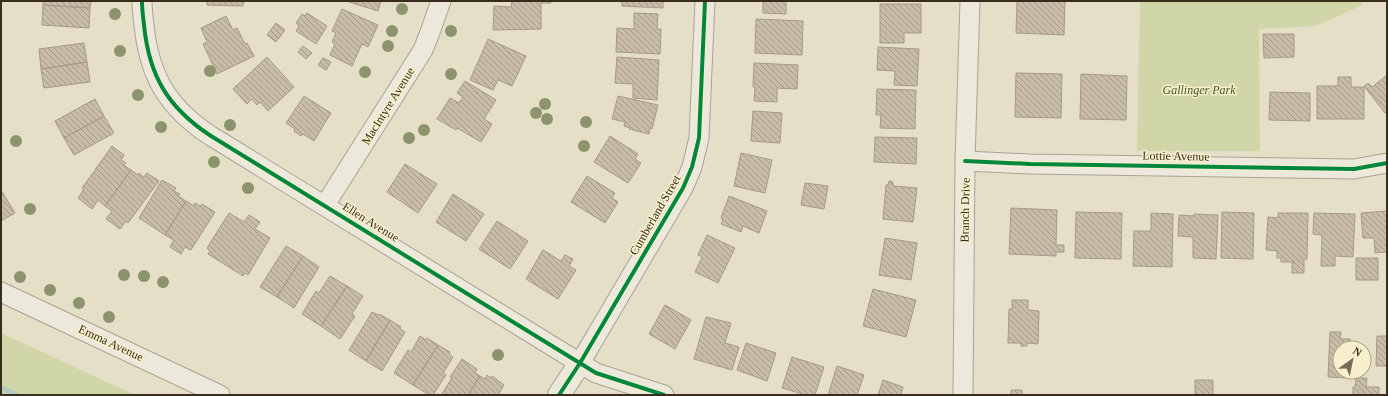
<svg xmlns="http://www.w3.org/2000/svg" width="1388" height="396" viewBox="0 0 1388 396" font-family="'Times New Roman',serif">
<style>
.green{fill:#d1d6a9}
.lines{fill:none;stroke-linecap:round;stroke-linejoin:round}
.stream{stroke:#b5cbc0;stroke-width:6}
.building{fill:url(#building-back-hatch);stroke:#a59a88}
.minor-casing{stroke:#aaa392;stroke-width:21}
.tertiary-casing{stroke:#aaa392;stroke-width:24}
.minor{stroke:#ece8db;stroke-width:19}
.tertiary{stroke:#ece8db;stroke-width:22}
.cycleway-casing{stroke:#f8f0cc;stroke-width:6}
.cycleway{stroke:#00873e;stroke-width:4}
.tree{fill:#8b946c}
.labels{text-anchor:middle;stroke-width:3;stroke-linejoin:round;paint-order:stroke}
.park-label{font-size:12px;font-style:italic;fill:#425620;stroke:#f8f0cc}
.street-label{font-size:12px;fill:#382c1b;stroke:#f8f0cc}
</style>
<defs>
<pattern id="building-back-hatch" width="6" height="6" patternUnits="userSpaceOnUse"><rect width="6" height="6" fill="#c9bda9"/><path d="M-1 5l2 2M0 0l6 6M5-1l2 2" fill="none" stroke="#a49a89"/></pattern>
</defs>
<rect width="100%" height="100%" fill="#e5dfc8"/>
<!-- green -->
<path class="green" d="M1140,1H1360L1364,4L1316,26L1259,29L1260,151H1137Z
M1,333L135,395H1Z"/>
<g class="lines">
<!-- stream -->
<path class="stream" d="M1,388L16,395"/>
</g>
<!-- building -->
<path class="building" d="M43,1H91L90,8L43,5Z
M207,1H244L243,6L207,5Z
M346,1H381L378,11Z
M512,1H551V3H541V29L493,30L494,6L511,7Z
M622,1H663V8L622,6Z
M763,1H786V14L763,13Z
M1017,1H1065L1064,35L1016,33Z
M880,4H921V33H904V43H880Z
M43,5L90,8L89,28L42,25Z
M342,9L378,25L368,47L362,44L352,66L330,55L335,44L332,42L336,33L332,31Z
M307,13L327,26L316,44L296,31L299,26L296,23L302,14L305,16Z
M634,13L658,14L657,29H661L660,54L616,52L617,28L634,29Z
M226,16L233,30L237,28L245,44L247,43L254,56L217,74L203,44L207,42L201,28Z
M756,19L803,21L802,55L755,53Z
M276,23L285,30L276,42L267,35Z
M1263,34H1294V57L1264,58Z
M488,39L526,56L512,86L498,80L493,90L470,80Z
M84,43L87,62L41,69L39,49Z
M303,46L312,53L306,59L298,52Z
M878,47L919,49L917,86L894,85L895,71L877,70Z
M267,57L294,87L268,111L260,102L257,105L252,99L247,104L233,89Z
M617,57L659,60L657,100L633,98V84L615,83Z
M323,58L331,62L326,70L318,65Z
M87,62L90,82L44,88L41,69Z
M754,63L798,65L797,89L777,88V102L754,101L755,87H753Z
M1016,73L1062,74L1061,118L1015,117Z
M1081,74L1127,76L1126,120L1080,119Z
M1387,75V112L1385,113L1364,86L1368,83L1372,87Z
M1338,77H1351V87H1364V119H1317V86H1338Z
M465,81L496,100L484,119L492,124L481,142L457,128L456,130L437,119L450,98L459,103L463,97L457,93Z
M877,89L916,90L915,129L880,128L881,115H876Z
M1270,92L1310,93V121L1269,120Z
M304,96L331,113L314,141L303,134L301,136L294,131L295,129L286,123Z
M618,96L658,105L652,129L650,128L649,134L629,129L630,128L624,126L625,122L612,119Z
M95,99L104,116L64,138L55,121Z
M753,111L782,113L780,143L751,141Z
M104,116L114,133L74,155L64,138Z
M610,136L638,154L635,159L641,163L628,183L594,162Z
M875,137L917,138L916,164L874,162Z
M112,146L124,155L121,160L126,163L124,165L131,170L105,206L98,200L92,209L78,198L84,189L82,188Z
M741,153L772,160L765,193L734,186Z
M405,164L437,184L418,213L387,192Z
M131,170L138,175L139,173L144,177L147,173L159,181L128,223L126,221L120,229L106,219L112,211L105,206Z
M587,176L615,193L612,198L618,202L605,223L571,202Z
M162,180L176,188L174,191L180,194L178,196L186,201L165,235L139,218Z
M889,181L893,182V186L917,188L913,222L883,219L886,185H888Z
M805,183L828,186L824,209L801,205Z
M1,190L15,213L1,221Z
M453,194L484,214L466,241L436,222Z
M729,196L767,211L759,233L743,226L741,232L721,224L723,219L721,218Z
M186,201L194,206L195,203L200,206L202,204L215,212L191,250L185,247L181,254L170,247L174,240L165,235Z
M1011,208L1057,210L1056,245H1064V252H1056V256L1009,254Z
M1387,211V252L1375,253L1374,238H1363L1361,213Z
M1076,212L1122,213L1121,259L1075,258Z
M1222,212L1254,213L1253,259L1221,258Z
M229,213L244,222L249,215L260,222L255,229L270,238L248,275L245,273L243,276L208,254L210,251L207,248Z
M1151,213L1173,214L1172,267L1133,266L1134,231H1151Z
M1278,213H1308L1307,259H1304V273H1292V263L1295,262H1281V258H1277V251L1266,250L1268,217L1278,218Z
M1314,213L1355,214L1353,257L1335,256V266H1321L1322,235L1313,234Z
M1194,214L1218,215L1216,259L1193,258V237L1178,236L1179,215L1194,216Z
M497,221L528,241L510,269L479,249Z
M707,235L735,248L718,283L695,272L702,257L698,255Z
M885,238L917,243L911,280L879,275Z
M286,246L303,256L277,297L260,287Z
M543,250L561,261L565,255L573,259L569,266L576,270L558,299L526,279Z
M303,256L319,267L294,308L277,297Z
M1356,258H1378V280H1356Z
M330,276L347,286L321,326L302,314L316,291L319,293Z
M347,286L363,296L352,314L355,316L340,339L321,326Z
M873,289L916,300L906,337L863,326Z
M1012,300H1028V310L1039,311L1038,344L1027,343V346H1021V343H1008L1009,309H1012Z
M665,305L691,320L675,349L649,334Z
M372,312L378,315L379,314L390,320L366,361L349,350Z
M706,317L731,323L725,343L739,347L732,370L694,359Z
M390,320L401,327L400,329L405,332L382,371L366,361Z
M1330,332H1341L1340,339H1350V348H1340V372H1349L1348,378L1328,377Z
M420,336L426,340L427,338L438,345L413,385L394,373L408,350L411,352Z
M1377,336H1387V366H1376Z
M746,343L776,353L767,381L737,370Z
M438,345L450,352L449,354L453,357L443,373L446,375L433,395H429L413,385Z
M792,357L824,367L815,395H806L782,388Z
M462,359L477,369L475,373L480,376L468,395H441L452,378L450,377Z
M837,366L864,375L857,395H828Z
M487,375L491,378L492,376L504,385L498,395H468L480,376L485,379Z
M1356,378H1367L1366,387H1379V395H1353V387H1355Z
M883,380L903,387L901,394L905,395H878Z
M1195,380H1213V395H1195Z
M1011,390H1022V395H1011Z"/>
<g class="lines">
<defs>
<path id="minor" d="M142,1C142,9 143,17 144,25C149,76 168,108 211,136L596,373L664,395
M965,161L1030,164L1354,169L1387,163
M325,205L423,50L429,35L441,1
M1,292L220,395
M580,363L683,188L692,167L699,138L705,1
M963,395L965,161L970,1"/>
<path id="tertiary" d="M559,395L580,363"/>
</defs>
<!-- minor casing -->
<use href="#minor" class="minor-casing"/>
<!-- tertiary casing -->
<use href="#tertiary" class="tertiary-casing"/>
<!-- minor -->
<use href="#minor" class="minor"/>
<!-- tertiary -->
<use href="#tertiary" class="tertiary"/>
<defs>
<path id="cycleway" d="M142,1C142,9 143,17 144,25C149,76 168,108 211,136L596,373L664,395
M965,161L1030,164L1354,169L1387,163
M559,395L580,363L683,188L692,167L699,138L705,1"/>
</defs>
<!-- cycleway casing -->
<use href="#cycleway" class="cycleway-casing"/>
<!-- cycleway -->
<use href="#cycleway" class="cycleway"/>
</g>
<!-- trees -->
<g class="tree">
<circle cx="402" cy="9" r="6"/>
<circle cx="115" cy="14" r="6"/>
<circle cx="392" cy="31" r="6"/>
<circle cx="451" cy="31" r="6"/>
<circle cx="388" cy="46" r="6"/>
<circle cx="120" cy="51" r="6"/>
<circle cx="210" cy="71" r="6"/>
<circle cx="365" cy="72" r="6"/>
<circle cx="451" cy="74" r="6"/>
<circle cx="138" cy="95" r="6"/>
<circle cx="545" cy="104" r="6"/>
<circle cx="536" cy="113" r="6"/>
<circle cx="547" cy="119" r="6"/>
<circle cx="586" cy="122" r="6"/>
<circle cx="230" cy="125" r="6"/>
<circle cx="161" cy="127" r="6"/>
<circle cx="424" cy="130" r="6"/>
<circle cx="409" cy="138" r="6"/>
<circle cx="16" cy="141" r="6"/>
<circle cx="584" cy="146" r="6"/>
<circle cx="214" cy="162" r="6"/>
<circle cx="248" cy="188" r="6"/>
<circle cx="30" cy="209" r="6"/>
<circle cx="124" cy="275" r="6"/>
<circle cx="144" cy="276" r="6"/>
<circle cx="20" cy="277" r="6"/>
<circle cx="163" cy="282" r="6"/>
<circle cx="50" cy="290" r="6"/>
<circle cx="79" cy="303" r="6"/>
<circle cx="109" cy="317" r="6"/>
<circle cx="498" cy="355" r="6"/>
</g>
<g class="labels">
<!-- park labels -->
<g class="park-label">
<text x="1199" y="94">Gallinger Park</text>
</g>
<!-- street labels -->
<g class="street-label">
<text transform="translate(388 106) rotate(-58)" y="4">MacIntyre Avenue</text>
<text transform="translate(1176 156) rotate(1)" y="4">Lottie Avenue</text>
<text transform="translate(965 210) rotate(-89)" y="4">Branch Drive</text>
<text transform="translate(655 215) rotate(-60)" y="4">Cumberland Street</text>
<text transform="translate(371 222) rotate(32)" y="4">Ellen Avenue</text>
<text transform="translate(111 343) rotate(25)" y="4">Emma Avenue</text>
</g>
</g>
<!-- border -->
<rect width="1388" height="396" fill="none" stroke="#382c1b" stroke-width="4"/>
<!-- north arrow -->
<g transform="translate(1352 360) rotate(33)"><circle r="19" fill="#f8f0cc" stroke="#aba285"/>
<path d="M0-3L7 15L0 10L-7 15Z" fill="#756b58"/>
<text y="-6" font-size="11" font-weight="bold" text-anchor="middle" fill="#382c1b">N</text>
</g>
</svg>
